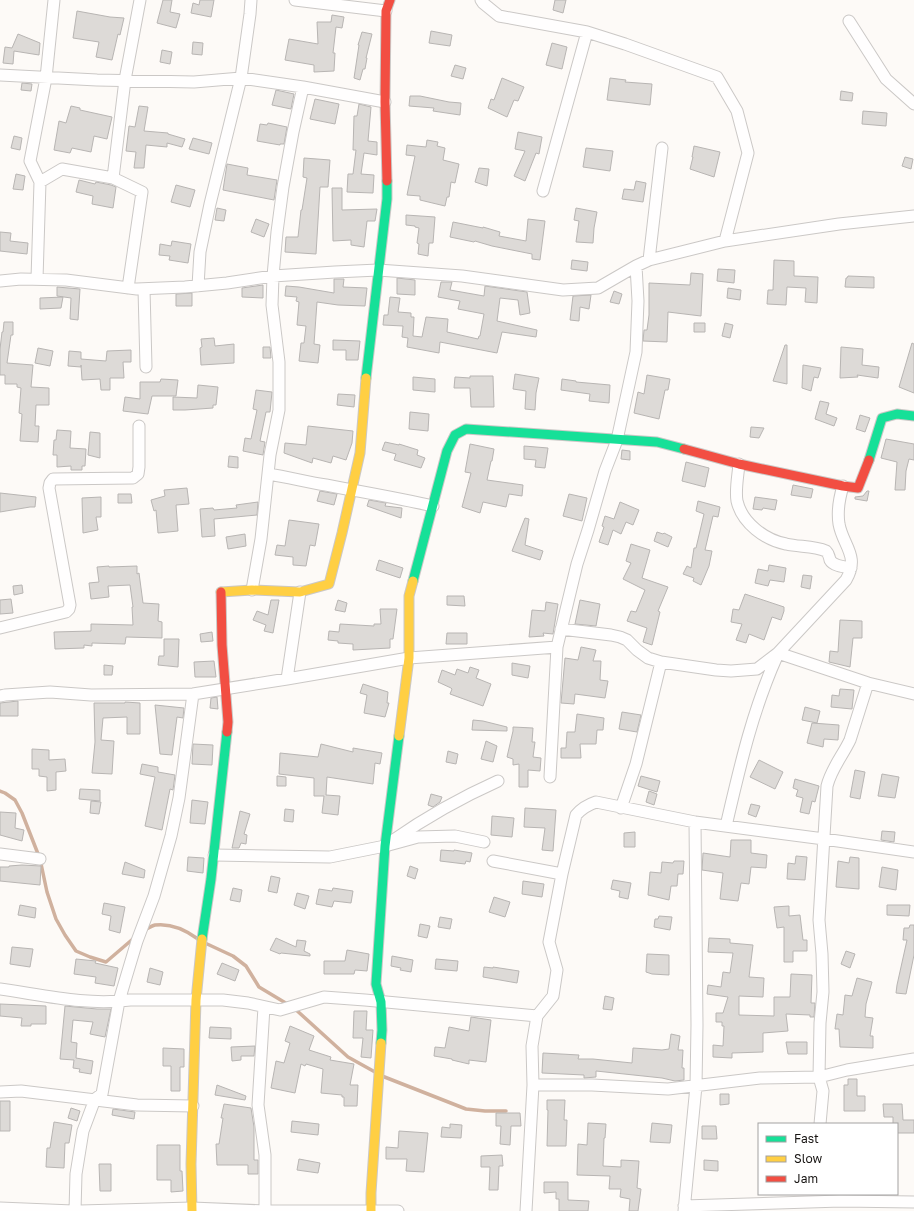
<svg xmlns="http://www.w3.org/2000/svg" width="914" height="1211" viewBox="0 0 914 1211" font-family="'Golos Text',sans-serif">
<style>
.lines{fill:none;stroke-linecap:round;stroke-linejoin:round}
.stream{stroke:#d0b19e;stroke-width:3.5}
.building{fill:#dddad7;stroke:#b8b5b3}
.street-casing{stroke:#cbc8c6;stroke-width:13}
.fast-casing{stroke:#cbc8c6;stroke-width:11}
.slow-casing{stroke:#cbc8c6;stroke-width:11}
.jam-casing{stroke:#cbc8c6;stroke-width:11}
.street{stroke:#fffefe;stroke-width:11}
.fast{stroke:#16e098;stroke-width:9}
.slow{stroke:#ffcf43;stroke-width:9}
.jam{stroke:#f24e42;stroke-width:9}
</style>
<rect width="100%" height="100%" fill="#fdfaf7"/>
<g class="lines">
<!-- stream -->
<path class="stream" d="M0,791L5,793L15,800L22,813L40,859L47,892L56,919L65,935L76,951L90,957L106,962L134,938
M143,931C147,929 151,926 155,925C171,923 186,930 198,939
M205,943L233,956L246,966L259,987L289,1005
M294,1008L348,1057L375,1072
M382,1076L466,1109L485,1111H506"/>
</g>
<!-- building -->
<path class="building" d="M163,0H172L170,12L180,14L176,28L157,23Z
M200,0H214L211,17L191,13L193,3L199,5Z
M555,0H566L563,13L553,10Z
M77,11L110,17L124,18L120,35L118,34L112,60L96,57L99,42L73,38Z
M332,15L344,17L342,28L336,27L333,53H335L334,71L314,72V65L285,60L289,39L318,44L317,22H331Z
M431,31L452,35L450,46L429,43Z
M362,32L372,34L366,58H367L365,69H363L360,80L354,78L359,45H358Z
M18,34L40,43L39,55L14,51L13,64L3,63L5,47L12,48Z
M193,42L203,43L202,55L192,54Z
M552,43L567,47L562,69L546,65Z
M162,50L172,52L170,64L160,62Z
M455,65L466,68L463,79L451,76Z
M502,78L524,87L518,101L514,100L507,117L488,108L491,99L494,100Z
M610,78L626,80L625,82L652,84L650,105L607,100Z
M22,83L32,84L31,91L21,90Z
M276,90L294,94L291,109L272,105Z
M841,91L853,93L852,101L840,100Z
M410,96H420L449,102L461,103L460,115L433,111L434,108L409,106Z
M315,99L339,104L335,124L310,119Z
M359,104L371,107L368,141L377,142V155L364,153L361,174L374,175L373,193L347,192L348,174H353L356,150H353L354,116H357Z
M71,106L80,108V110L112,117L107,139L94,136L91,152L72,148L70,153L54,150L59,121L66,123Z
M139,106L148,107L144,131L168,133V134L185,139L182,147L167,143V147L146,145L144,168H134L136,152L126,151L129,126L135,127Z
M863,111L887,113L886,126L862,124Z
M268,123L287,127L284,144H280V145L257,141L260,124L267,125Z
M518,132L542,137L539,154L536,153L525,181L514,176L525,151L515,149Z
M14,136L22,138L20,150L11,148Z
M193,138L212,143L209,154L189,149Z
M427,140L438,142L437,146L445,148L443,160L459,164L455,183L451,182L449,197H447L445,206L420,200V196L407,195L415,156L406,155L407,145L426,147Z
M694,146L720,152L714,177L690,169L693,157H692Z
M586,148L613,151L610,171L583,167Z
M905,157L913,159L911,169L902,166Z
M304,158L330,160L328,187H320L316,254L285,252L286,237H298L301,210H302L307,178L303,177Z
M227,164L248,168L247,175L277,180L274,200L223,190Z
M479,168L489,169L487,186L475,182Z
M16,174L25,176L23,190L13,189Z
M79,180L95,184L96,182L111,185L116,187L113,208L92,204L93,196L76,192Z
M636,181L646,183L643,202L622,199L624,189L634,190Z
M176,185L195,190L190,207L171,202Z
M332,188H342V210L377,209L375,221H367L364,247L351,245V240L333,241Z
M217,208L226,210L224,221L215,220Z
M576,208L597,212L594,228L593,243L576,242L579,221L574,220Z
M406,215L435,217L433,243H429L428,256L418,254L419,244L417,243L419,228L415,227V226L406,225Z
M256,219L269,224L264,237L251,232Z
M528,219L545,221L540,260L532,259V254L492,246L475,241L474,242L450,237L453,222L483,228V227L500,232L499,236L526,241Z
M0,232L11,233L10,241L28,243L27,254L0,251Z
M172,241L191,244L188,263L169,260L170,256L159,255L160,244L171,246Z
M572,260L588,262L587,271L571,269Z
M774,260L794,261V276L818,277L817,303L805,302L806,288L787,287L786,305L767,304L768,290H773Z
M718,269L735,270L734,283L717,281Z
M691,273L703,274L701,316L668,312L667,342L643,341L644,330H647L649,315V283L690,285Z
M848,276L874,277V288L845,287L846,278H847Z
M397,278L415,280V295L397,294Z
M334,279H344L343,287L367,288L365,306L338,305L317,302L314,344L320,345L318,363L299,361L301,343H304L306,326L297,325L299,302L296,301L297,297L285,296L286,286L299,287L334,293Z
M441,282H452L450,290L484,296L485,286L527,292L530,313L520,315L518,300L500,298L497,321L537,330L536,337L502,332L497,353L440,342L439,353L407,347L408,338L402,337L403,326L383,325L384,315H388L390,297L400,298L398,312L411,313V317H414L413,336L422,337L426,317L448,319L447,332L478,339L479,336H480L484,314L458,309L460,301L438,297Z
M263,285V298L242,297V288Z
M57,287L80,289L78,320L70,319L71,298L57,296Z
M728,288L741,290L740,300L727,298Z
M614,291L622,294L619,304L610,302Z
M192,293V306H176V294Z
M591,295L589,309L580,307L579,321L570,320L573,296Z
M63,297L61,308L40,309V298Z
M4,322H13V335H11L7,363L33,365L31,387L49,388V405H36L35,426H39L38,442L20,441L22,414L19,413L21,388L17,387V384H5V375H0V349L2,332H3Z
M694,323H705V332H694Z
M725,323L733,325L730,338L722,336Z
M214,338L215,346L234,344V363L201,365L200,348L202,347L201,339Z
M333,340L360,341L358,360H346V350H333Z
M912,343L914,344V393L899,387Z
M785,345H787V384L773,381Z
M263,347H270L271,358H263Z
M841,347L863,349L862,365L879,367L878,378L857,375L858,377L840,378Z
M38,348L53,351L50,366L35,363Z
M131,350V362H123L124,378H110V390H101L100,379L82,380L81,365V367L68,366L69,351L81,352V359L106,361L107,351Z
M803,365L821,368L818,378L814,377L811,391L802,388Z
M515,374L539,378L536,393L535,410L525,409L526,391L513,389Z
M647,375L670,379L668,390H665L659,419L634,413L638,392L644,394Z
M470,376H493L494,407H471L470,388H454L455,377L470,378Z
M413,377L435,379V392L413,390Z
M161,379L178,380L176,396H152L148,414L123,411L125,397L140,399V382H160Z
M562,379L576,381V382L610,385L609,403L589,401L590,394L561,390Z
M198,385L218,387L216,405H213V408L185,410H173V397L197,398Z
M256,390L272,392L270,412H266L260,441L265,442L263,455L243,451L245,438L251,439L257,410L253,409Z
M338,394L355,395L354,407L337,405Z
M820,401L829,403L826,414L837,418L834,426L815,419Z
M410,412L429,414L428,431L409,429Z
M860,415L870,418L865,432L856,429Z
M308,426L353,431L352,443L346,460L333,456L331,463L313,458L312,463L284,453L285,443L306,445Z
M751,427L764,428L759,438L750,437Z
M57,430L71,431L70,448L86,449L85,466H82V470H71V466L57,467V455H53L54,440H56Z
M90,432L100,433V458L88,455Z
M886,439L914,444V460L909,459L906,471L905,490H895L897,462L881,458Z
M385,442L399,445V444L418,450L417,455L425,458L421,468L394,460L396,454L382,450Z
M470,444L494,449L492,461H491L487,480L523,485L522,496L509,494L506,507L483,502L480,513L462,507L471,473L465,472Z
M524,446L548,448L545,468L535,467L536,460L524,459Z
M622,450L630,451V460L621,459Z
M229,456L238,457V468L228,467Z
M686,462L709,468L705,487L682,481Z
M793,485L813,489L811,498L791,495Z
M187,488L189,504L176,505L178,531L158,533L156,510L154,511L151,500L165,496L164,490Z
M320,491L337,494L334,505L317,501Z
M867,491H869L867,501L855,499V497L863,496Z
M0,493L36,497L35,507H30L0,512Z
M118,494H131L132,503H118Z
M569,494L587,498L582,521L563,516Z
M101,497V517H96L98,530L83,533L82,498Z
M755,497L777,500L775,510L763,508L762,510L753,509Z
M369,500L386,503L385,506L402,508L401,518L367,506Z
M698,501L720,507L718,517L713,516L705,550L712,551L709,566L701,585L693,581L694,578L683,574L687,566L691,568L694,548H696L704,514L696,511Z
M258,502L257,515L214,519L215,536L202,537L200,509L213,508L214,510L237,508L236,505Z
M620,502L639,510L633,525L626,522L621,534L613,530L608,545L599,542L604,527L602,526L605,516L614,519Z
M525,518L529,519L525,545L543,551L540,560L512,551Z
M289,520L319,524L315,546L310,545L306,566L293,565V557L275,555L277,545L285,546Z
M657,532L663,534L664,533L672,537L668,547L654,541Z
M245,534L246,546L228,549L226,537Z
M631,544L650,550L642,578L668,587L658,611L660,612L652,645L643,642L647,628L627,621L631,611L636,612L645,590L623,579L631,563L626,561Z
M379,560L403,568L400,578L376,570Z
M769,565L786,568L784,582L770,580L768,586L755,583L758,569L768,571Z
M109,566V567L137,566V574L139,573L143,603L159,604L158,621L162,622V638L126,637L125,644L92,643V646L84,645V648L55,649L54,632L91,631V624L133,625L132,607H133L130,585L108,586L109,597L91,599L89,583L99,582L97,567Z
M803,575L812,576L810,589L801,587Z
M22,585L23,593L14,595L13,586Z
M745,594L784,607V611L781,620L772,617L764,640L749,634L746,643L736,640L742,624L731,622L733,609L739,610Z
M447,596H464L465,606L447,605Z
M11,599L13,613L0,614V600Z
M271,600H279L273,633L264,631L266,625L253,620L257,611L268,615Z
M338,600L347,603L345,612L335,610Z
M580,600L600,604L596,626L575,624Z
M546,602L558,604L553,634L543,633L544,636L529,637L532,610L545,611Z
M380,609H397L393,639H390V648L353,650V644L338,643V641L328,640L329,631L339,632L340,624L374,626V624H381Z
M840,620L862,621V638H853L850,667L829,662L830,651L838,652Z
M212,632L213,641L201,642L200,634Z
M447,633H467V644H446Z
M164,639H179L178,667L158,665L159,656H164Z
M581,647L596,650L593,661H601L600,680L608,681L605,698L575,694L574,704L561,703L565,658L578,660Z
M214,661L216,677H195L194,662Z
M512,663L530,666L528,678L512,675Z
M104,665L113,666L112,675H104Z
M470,667L479,670L476,678L491,684L483,706L450,694L452,689L451,688L438,682L442,670L455,675L457,669L468,673Z
M363,684L388,692L387,703H389L385,717L364,713L367,695L360,693Z
M840,689L854,690L852,709L831,707L832,695L839,696Z
M217,697L218,709L210,708L211,698Z
M18,701V716H0V703Z
M125,702L140,703V734H127V717L103,718L101,740L114,741L112,774L92,773L95,742L94,703H125Z
M155,705L184,708L183,718L177,717L172,755L160,754Z
M805,707L820,711L817,723L802,720Z
M622,712L641,715L637,732L619,729Z
M577,714L604,718L603,730H597L596,744H580L581,758H561V748H566L567,732H575Z
M473,720L483,721L507,727V731L472,730Z
M812,723L839,725L838,740L824,739L823,747L807,743Z
M513,727L533,728L532,742H535L533,757L541,758L540,771L528,770V787H519V764L513,765V759L507,757L513,731Z
M486,741L497,746L493,762L481,759Z
M193,744L213,745L212,765L192,764Z
M321,744L353,752V748L382,753L380,764L375,763L373,784L327,777L326,795L340,796L338,815L322,813L324,796H314V778L279,774L280,753L318,757Z
M32,749L49,750V760L65,759L66,771L56,772V790L47,791V777L39,776V769H32Z
M448,751L458,754L456,764L446,762Z
M759,760L783,772L775,789L750,777Z
M142,764L158,767V772L175,775L173,790L170,789L162,830L145,826L155,777L140,774Z
M855,770L865,772L860,799L850,797Z
M882,774L899,777L895,798L878,796Z
M277,776L286,777V786H277Z
M641,776L660,781L657,792L638,786Z
M795,779L819,786L815,802L812,801L809,814L800,812L803,798L796,796L798,790L793,788Z
M80,789L100,790V801L79,799Z
M649,791L657,794L654,805L646,802Z
M431,794L442,797L440,802L433,807L428,805Z
M192,800L208,802L205,824L190,823Z
M91,801L101,802L99,814L90,813Z
M751,804L760,806L756,817L748,814Z
M525,808L556,810L553,851L542,850L545,828L524,827Z
M285,809L294,810L293,822L284,821Z
M240,811L250,814L244,834L247,835L246,844L241,843L239,848H232Z
M0,812L16,813L15,828L24,830L22,841L0,835Z
M492,816L514,818L512,837L491,835Z
M882,831L895,832L894,842L881,840Z
M635,832V847H624V833Z
M731,840H751V853L767,855L766,868L751,867L749,884L741,883L738,901L720,899L723,873L702,870L703,853L730,857Z
M441,850L454,851V850L472,853L470,862L466,861L465,864L440,861Z
M796,856L807,857L805,880L787,879L788,863L795,864Z
M188,857L204,858L203,873L187,871Z
M850,857L859,858V889L836,887L838,861L849,863Z
M674,861H684L683,874H678L677,886H671L669,900L648,895L650,872L661,873L662,862L673,863Z
M125,862L145,870L144,878L122,874Z
M22,865L41,866L40,885L0,881V867H9V866Z
M410,866L418,869L415,879L407,876Z
M882,867L898,870L896,890L879,887Z
M271,876L280,878L277,893L268,891Z
M613,880L631,883L628,899L619,897L620,891L611,889Z
M523,881L544,884L542,897L522,894Z
M233,888L242,890L240,902L230,900Z
M333,888L353,891L351,903L334,901L332,907L316,904L319,889L332,891Z
M297,893L309,896L305,909L294,905Z
M494,897L510,902L505,917L489,912Z
M104,903L125,907L120,933L109,930L111,916L102,914Z
M20,905L36,908L35,918L18,915Z
M887,905H910L909,916L887,915Z
M789,906V916L800,915L803,940H807V951H793V962H784V927L777,928L774,907Z
M659,916L672,917L670,930L654,927L655,919H658Z
M440,917L452,919L450,929L438,927Z
M420,924L430,926L427,938L418,936Z
M910,925H914V955L906,994L896,993L897,985L907,940H903L904,928H909Z
M276,938L296,947L297,940L306,941L304,951L310,954V956L281,953L280,954L270,950Z
M709,938L730,939V943L753,945L749,977L764,978L763,997L739,996V1015L774,1016V997H790L791,974L812,975L811,1003H815L814,1017H810V1015L786,1014L788,1031L763,1033V1052L732,1053V1058L713,1057V1045L723,1046L724,1026H722V1022H716V1013H723L728,997L707,994L708,985L721,987L723,972L730,973L733,953L708,952Z
M12,947L33,949L30,967L10,964Z
M347,950L369,954L367,971L355,970L354,974H324V961H345Z
M846,951L855,954L850,968L841,964Z
M647,954L669,955V975L652,974L646,972Z
M392,956L413,960L411,972L400,970L401,968L391,966Z
M76,959L96,961L95,963L118,968L114,986L95,983L96,977L74,974Z
M436,959L458,961L457,971L435,969Z
M222,963L239,970L235,981L217,974Z
M484,967L493,968V967L519,971L517,983L483,977Z
M150,968L163,972L160,985L147,982Z
M857,978L872,982L866,1004L865,1017L873,1018L870,1036H873V1048L840,1047L839,1029H835L837,1014L843,1015L845,995L852,996Z
M605,996L614,998L612,1010L603,1009Z
M0,1004L46,1006V1024H31V1026H21L22,1018L0,1016Z
M65,1006L97,1009H111L105,1037L90,1034L93,1022L73,1020L71,1042L77,1043L76,1058L93,1061L91,1074L79,1072L80,1069L73,1068L74,1060L60,1059Z
M354,1011H367L366,1030H373L371,1058L361,1057L363,1038H353Z
M471,1017L491,1020L486,1062L469,1060V1064L452,1060V1059L434,1056L435,1047L445,1048L449,1027L469,1031Z
M290,1026L314,1036L309,1050L331,1057L330,1060L354,1064L350,1085H358L357,1106H344V1097H342V1095L321,1093L323,1069L306,1064L305,1066L301,1064L295,1093L271,1088L276,1061L284,1063L290,1043L285,1041Z
M210,1027L231,1028V1039L209,1038Z
M671,1034L680,1036L678,1050H683L682,1068H684V1080L675,1081L662,1078L596,1071V1077L584,1078V1075L542,1073L543,1053L579,1055L578,1059H593L632,1063L633,1048L662,1050L669,1049Z
M786,1042H807V1054H788Z
M255,1046L254,1056H241V1060L232,1061L231,1047Z
M163,1048L184,1049V1067H180V1091H171V1066H163Z
M848,1079H857V1096H865V1111H844V1085H848Z
M217,1085L246,1096L245,1100L215,1095Z
M720,1094H729V1104L720,1105Z
M547,1100H565L564,1120H567L566,1146H547L548,1110H547Z
M0,1101H10V1131H0Z
M224,1104L251,1108L254,1127V1160H258V1174H248V1165H217L216,1144H219L223,1118H221Z
M883,1104H902L903,1120H914V1133H897V1124H893V1117H884Z
M71,1108L80,1111L77,1121L68,1118Z
M113,1109L135,1112L134,1119L112,1115Z
M496,1113H520L521,1126H511L510,1145L500,1144L501,1126H496Z
M292,1121L319,1124L318,1135L291,1132Z
M54,1122L72,1125L69,1143H65L64,1168L46,1167L47,1148H50Z
M588,1123L606,1124L605,1138H604L603,1166L621,1167V1160L639,1161L637,1188L641,1189L638,1211H629L630,1199L620,1197L621,1189H609L610,1176L577,1175L578,1144L587,1145Z
M652,1123L672,1125L670,1143L650,1142Z
M450,1124L462,1125L461,1138L441,1137L442,1127L450,1128Z
M702,1126H716L717,1139H702Z
M399,1131L428,1133L424,1172L406,1171L407,1159H386V1147L398,1148Z
M157,1145H180V1171H182L183,1191L171,1192V1180H157Z
M502,1155L503,1166H499L498,1190H489L490,1167H481V1156Z
M299,1159L320,1163L318,1173L297,1170Z
M704,1160L718,1161V1171L704,1170Z
M99,1164H111V1191H100Z
M544,1182H568V1200L589,1201L588,1211H559V1199H556V1192L544,1193Z"/>
<g class="lines">
<defs>
<path id="street" d="M295,0L386,11
M481,0L483,3L499,16L587,32L625,44L717,77L737,111L748,153L725,241
M849,21L886,79L914,104
M0,75L97,80L194,82L241,78L303,87L385,102
M113,178L125,80L140,0
M40,182L62,169L113,178L142,192L128,288
M543,191L587,32
M649,260L662,148
M37,279L40,182L30,161L46,78L54,0
M0,281L21,279L66,280L137,289L185,287L227,283L273,276L335,272L378,270L462,276L563,290L598,288L636,266L649,260L725,241L839,224L914,216
M198,286L200,252L210,204L241,78L250,14L251,0
M144,289L146,367
M739,464C738,476 735,490 737,501C742,523 765,540 786,544C799,547 814,546 826,551C829,554 829,556 830,560C833,566 845,567 851,568
M268,474C288,477 307,482 326,485C362,492 398,498 433,506
M252,590L261,539L270,455L279,410V362L272,305L273,276L277,232L283,187L293,132L303,87
M0,628L66,612L69,609L70,605L49,488L50,483L53,479L133,478L138,474L139,467V426
M561,629L611,635L620,637L627,640L637,650L648,658L661,662L716,670L731,671L757,669L778,653L846,580C860,556 843,546 839,524C837,511 839,499 843,486
M778,653L868,683L914,694
M287,679L300,592
M0,696L5,695L50,692L91,695L193,694L287,679L409,658L557,647
M550,777L557,647L577,564L588,530L605,471L617,440L636,352L638,301L636,266
M621,808L636,764L661,662
M726,826C740,766 752,712 777,656
M392,841C425,818 460,798 498,781
M0,854L40,859
M214,855L330,857L385,846L418,837L455,836L484,842
M493,861L562,874
M0,989C43,995 87,1006 130,1000H223L248,1003L280,1010L324,997L365,1000L537,1016
M264,1007L258,1105L265,1155V1211
M533,1085H592L668,1089L760,1078L819,1077L847,1070L914,1059
M0,1092L21,1091L137,1105L193,1106
M820,1124L823,1091L819,1077L820,1023L823,992L822,954L819,920L827,786C831,769 843,755 850,740L868,683
M684,1206L841,1201L914,1202
M0,1208L73,1211
M75,1211L76,1174L83,1131L95,1099L102,1094L119,1001L137,941L154,896L171,836L179,798L193,694
M80,1211L192,1208L265,1211H398
M526,1211L533,1085L532,1046L537,1016L553,996L557,970L549,942L562,874L576,815C582,808 587,805 596,802L695,822L824,839L914,852
M684,1211L696,1086L697,1025L695,822"/>
<path id="fast" d="M366,378L387,199V181
M869,460L882,418L897,414L914,416
M413,581L447,451L455,435L466,429L657,442L684,449
M202,939L211,879L227,732
M381,1043L382,1030L381,1002L376,984L385,846L399,736"/>
<path id="slow" d="M221,592L252,590L300,592L329,584L342,533L360,453L366,378
M399,736L409,658V596L413,581
M192,1211L191,1164L196,1000L202,939
M371,1211V1193L381,1043"/>
<path id="jam" d="M387,181L385,102L386,11L390,0
M684,449L739,464L843,486L858,488L869,460
M221,592L222,645L228,722L227,732"/>
</defs>
<!-- street casing -->
<use href="#street" class="street-casing"/>
<!-- fast casing -->
<use href="#fast" class="fast-casing"/>
<!-- slow casing -->
<use href="#slow" class="slow-casing"/>
<!-- jam casing -->
<use href="#jam" class="jam-casing"/>
<!-- street -->
<use href="#street" class="street"/>
<!-- fast -->
<use href="#fast" class="fast"/>
<!-- slow -->
<use href="#slow" class="slow"/>
<!-- jam -->
<use href="#jam" class="jam"/>
</g>
<!-- legend -->
<rect x="758" y="1123" width="140" height="72" fill="#ffffff" stroke="#a3a1a1"/>
<rect x="766" y="1136" width="20" height="6" fill="#16e098" stroke="#a3a1a1"/>
<text x="794" y="1143" font-size="12" fill="#181513">Fast</text>
<rect x="766" y="1156" width="20" height="6" fill="#ffcf43" stroke="#a3a1a1"/>
<text x="794" y="1163" font-size="12" fill="#181513">Slow</text>
<rect x="766" y="1176" width="20" height="6" fill="#f24e42" stroke="#a3a1a1"/>
<text x="794" y="1183" font-size="12" fill="#181513">Jam</text>
</svg>
